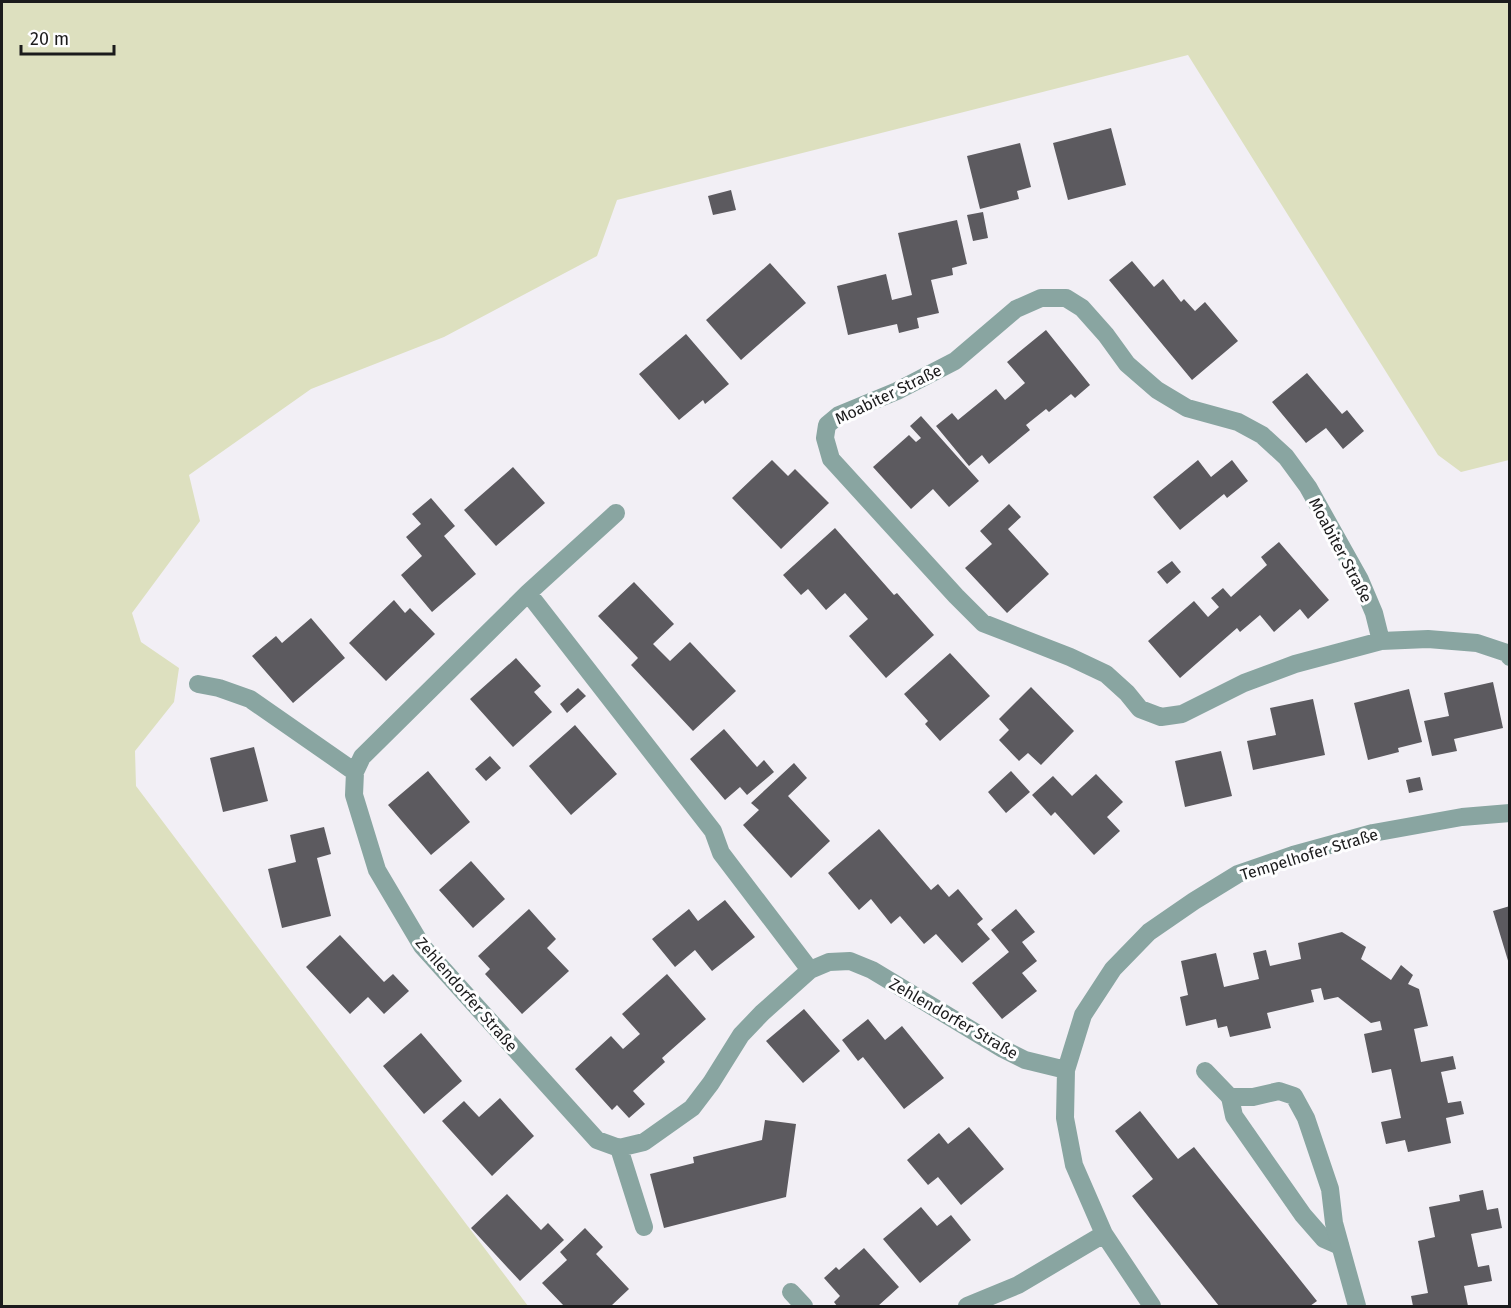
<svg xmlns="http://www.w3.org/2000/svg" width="1511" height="1308" viewBox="0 0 1511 1308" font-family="'Fira Sans',sans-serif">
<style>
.green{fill:#dde0bf}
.building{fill:#5c5a5f}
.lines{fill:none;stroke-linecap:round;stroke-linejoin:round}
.lane{stroke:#89a5a1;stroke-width:18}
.street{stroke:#89a5a1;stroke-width:18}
.labels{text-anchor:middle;stroke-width:6;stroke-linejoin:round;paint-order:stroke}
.street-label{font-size:16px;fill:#1b1b1c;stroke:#fefeff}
</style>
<rect width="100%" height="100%" fill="#f2eff5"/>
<!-- green -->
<path class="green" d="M2,2H1509V460L1461,472L1438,455L1188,55L617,200L597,256L444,337L311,389L189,475L200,521L132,613L141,642L179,668L174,702L135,751L136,786L528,1306H2Z"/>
<!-- building -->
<path class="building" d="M1111,128L1126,185L1068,200L1053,143Z
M1020,143L1031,187L1017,191L1019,199L980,209L967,156Z
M731,190L736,210L713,215L708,196Z
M983,212L988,238L973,241L967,215Z
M957,220L967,264L952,268L953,275L931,280L939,313L917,318L919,328L899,333L897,324L848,335L837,286L886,274L892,300L912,295L898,233Z
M1132,261L1154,287L1163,279L1181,302L1184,299L1195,311L1205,302L1238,341L1192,380L1109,280Z
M770,263L806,303L741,360L706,320Z
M1046,330L1090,385L1075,398L1071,394L1049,412L1046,409L1026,425L1030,430L989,464L982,455L969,466L936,426L952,413L958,420L996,389L1005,400L1025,383L1007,362Z
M686,334L729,384L705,404L703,400L679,420L639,374Z
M1307,373L1342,414L1347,410L1364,431L1343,449L1326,428L1306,443L1272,402Z
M921,416L979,481L949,507L933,489L911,509L873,467L909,435L916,442L921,438L910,426Z
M772,460L788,476L795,469L829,503L781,549L732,498Z
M1198,460L1211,477L1232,460L1248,481L1227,498L1224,494L1180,530L1153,497Z
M513,467L545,503L496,546L464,510Z
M431,498L455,526L444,536L476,574L432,612L401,575L422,556L406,537L421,524L412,514Z
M1009,504L1021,517L1008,529L1049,574L1007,613L965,568L992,544L980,531Z
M835,528L894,595L897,593L934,635L886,678L849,636L868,619L845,593L826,610L808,589L801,595L783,575Z
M1279,542L1329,600L1308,619L1300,609L1274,632L1260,615L1240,632L1237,628L1180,678L1148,641L1194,601L1208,617L1219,607L1211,598L1223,588L1231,597L1267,565L1261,557Z
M1172,561L1181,572L1167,584L1157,572Z
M634,582L674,624L653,644L670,661L690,642L736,691L693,731L631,665L638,658L598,616Z
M394,600L405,613L410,608L435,634L386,681L349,643Z
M311,618L345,658L293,703L252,656L276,636L282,643Z
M950,653L990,696L940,741L925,724L928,721L904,694Z
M516,658L541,686L534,692L552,712L513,747L470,699Z
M1493,682L1503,728L1454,739L1457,751L1432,756L1424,721L1449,716L1444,693Z
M1031,687L1074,731L1041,765L1028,753L1019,761L999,740L1009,730L999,719Z
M578,688L586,696L567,713L560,704Z
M1409,689L1422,742L1398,748L1399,752L1368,760L1354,703Z
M1313,699L1325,755L1253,770L1247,741L1276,735L1270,708Z
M575,725L617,774L571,815L529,766Z
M724,729L757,767L764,760L774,772L747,795L740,787L725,800L690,759Z
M254,747L268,801L223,812L210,758Z
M1221,751L1232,796L1185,807L1175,761Z
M490,756L501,768L486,781L475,769Z
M794,763L807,778L788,796L830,841L791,878L743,825L759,810L751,803Z
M428,771L470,822L431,855L388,805Z
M1011,771L1030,792L1006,813L988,792Z
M1096,774L1123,802L1107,817L1120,831L1094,855L1055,812L1051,816L1032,795L1053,776L1072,796Z
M1420,777L1423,790L1409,793L1406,780Z
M324,827L331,854L317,858L331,916L282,928L268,869L296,862L290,835Z
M879,829L931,890L938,884L949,897L958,889L983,919L977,924L990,939L962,963L936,934L924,944L900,916L891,924L871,899L859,910L828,873Z
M471,861L505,899L473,928L439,890Z
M725,900L755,937L712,971L695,950L675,967L652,939L689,909L698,921Z
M1510,906V964H1509L1493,911Z
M529,909L556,939L547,948L569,971L522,1014L485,974L490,969L478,956Z
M1016,909L1035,932L1022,942L1037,961L1022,973L1037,991L1002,1019L972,983L1009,952L991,930Z
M1342,932L1366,947L1361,959L1391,980L1401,965L1413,975L1408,984L1419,989L1428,1026L1414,1029L1421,1062L1453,1056L1456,1069L1441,1072L1448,1103L1461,1101L1464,1114L1446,1118L1451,1143L1408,1152L1405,1140L1386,1144L1381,1122L1401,1118L1391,1069L1372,1073L1364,1034L1382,1030L1380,1021L1371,1023L1338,997L1324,1000L1321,988L1311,990L1314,1002L1267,1013L1271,1028L1230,1037L1227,1026L1218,1028L1216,1019L1186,1026L1180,997L1188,995L1181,961L1216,953L1224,987L1259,979L1253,953L1266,950L1270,966L1301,959L1298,943Z
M340,935L384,982L393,974L409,991L384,1014L368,997L350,1014L306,967Z
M667,974L706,1019L662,1058L665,1062L633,1091L645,1104L629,1118L617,1105L612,1110L575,1069L611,1036L623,1049L640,1034L622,1014Z
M804,1009L840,1051L803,1083L766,1041Z
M868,1019L885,1040L902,1026L944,1078L904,1109L863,1057L858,1061L842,1040Z
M421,1033L462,1081L424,1114L383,1066Z
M500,1098L534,1136L492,1176L442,1121L464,1101L479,1117Z
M1140,1111L1178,1159L1194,1147L1317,1301L1310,1306H1219L1132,1196L1153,1179L1115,1131Z
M765,1120L796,1124L786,1197L664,1228L650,1174L694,1163L693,1157L762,1140Z
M969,1127L1004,1169L961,1205L938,1177L928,1185L907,1160L939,1133L948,1144Z
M1483,1190L1487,1210L1498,1208L1502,1228L1471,1234L1478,1267L1489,1265L1492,1281L1464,1286L1468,1306H1413L1411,1296L1428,1293L1418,1241L1435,1237L1429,1207L1460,1201L1459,1195Z
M507,1194L541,1230L548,1223L564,1240L520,1281L471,1228Z
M921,1207L937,1226L951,1215L971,1240L920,1283L883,1239Z
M585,1228L603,1247L596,1254L629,1289L611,1306H564L542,1283L567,1260L560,1252Z
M864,1248L899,1287L878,1306H837L834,1302L840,1296L824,1278L836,1267L839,1270Z"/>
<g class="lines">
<!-- lane -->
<path class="lane" d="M1230,1097L1234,1116L1303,1215L1324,1239L1340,1246"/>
<!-- street -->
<path class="street" d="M616,513L528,593L362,757L355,772L354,795L377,870L422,946L597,1140L619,1148L644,1142L692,1108L711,1083L741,1035L762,1013L810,970L829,962L850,961L872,970L1003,1049L1025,1060L1066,1070
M528,593L713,831L721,853L810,970
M1381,641L1374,613L1360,580L1308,487L1286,457L1262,435L1238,422L1187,408L1157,390L1127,364L1106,335L1082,308L1066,298H1041L1016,309L955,361L897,391L839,415L827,425L825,438L831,459L956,596L983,623L1070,657L1106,674L1127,693L1140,709L1161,717L1182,714L1244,683L1295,664L1381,641L1428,639L1477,643L1507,653L1510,657
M198,684L219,688L250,699L355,772
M1205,1071L1230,1097H1253L1279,1091L1294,1096L1306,1118L1330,1189L1334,1223L1357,1306
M619,1148L644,1227
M791,1292L804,1306
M967,1306L1018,1285L1104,1234
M1152,1306L1104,1234L1074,1165L1065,1118L1066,1070L1083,1015L1113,969L1149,932L1194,901L1238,874L1293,855L1373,833L1462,817L1510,813"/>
</g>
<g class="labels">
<!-- street labels -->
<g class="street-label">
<text transform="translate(888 394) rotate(-26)" y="6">Moabiter Straße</text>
<text transform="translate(1341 550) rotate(62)" y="6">Moabiter Straße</text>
<text transform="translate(1309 854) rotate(-17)" y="6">Tempelhofer Straße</text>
<text transform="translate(467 994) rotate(49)" y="6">Zehlendorfer Straße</text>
<text transform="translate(954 1018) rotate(30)" y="6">Zehlendorfer Straße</text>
</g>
</g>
<!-- border -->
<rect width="1511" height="1308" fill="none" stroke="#1b1b1c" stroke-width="6"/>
<!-- scale -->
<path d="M21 45v9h93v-9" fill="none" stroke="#1b1b1c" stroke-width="3"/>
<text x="30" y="45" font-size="18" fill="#1b1b1c" stroke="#fefeff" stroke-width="4.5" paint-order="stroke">20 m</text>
</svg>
